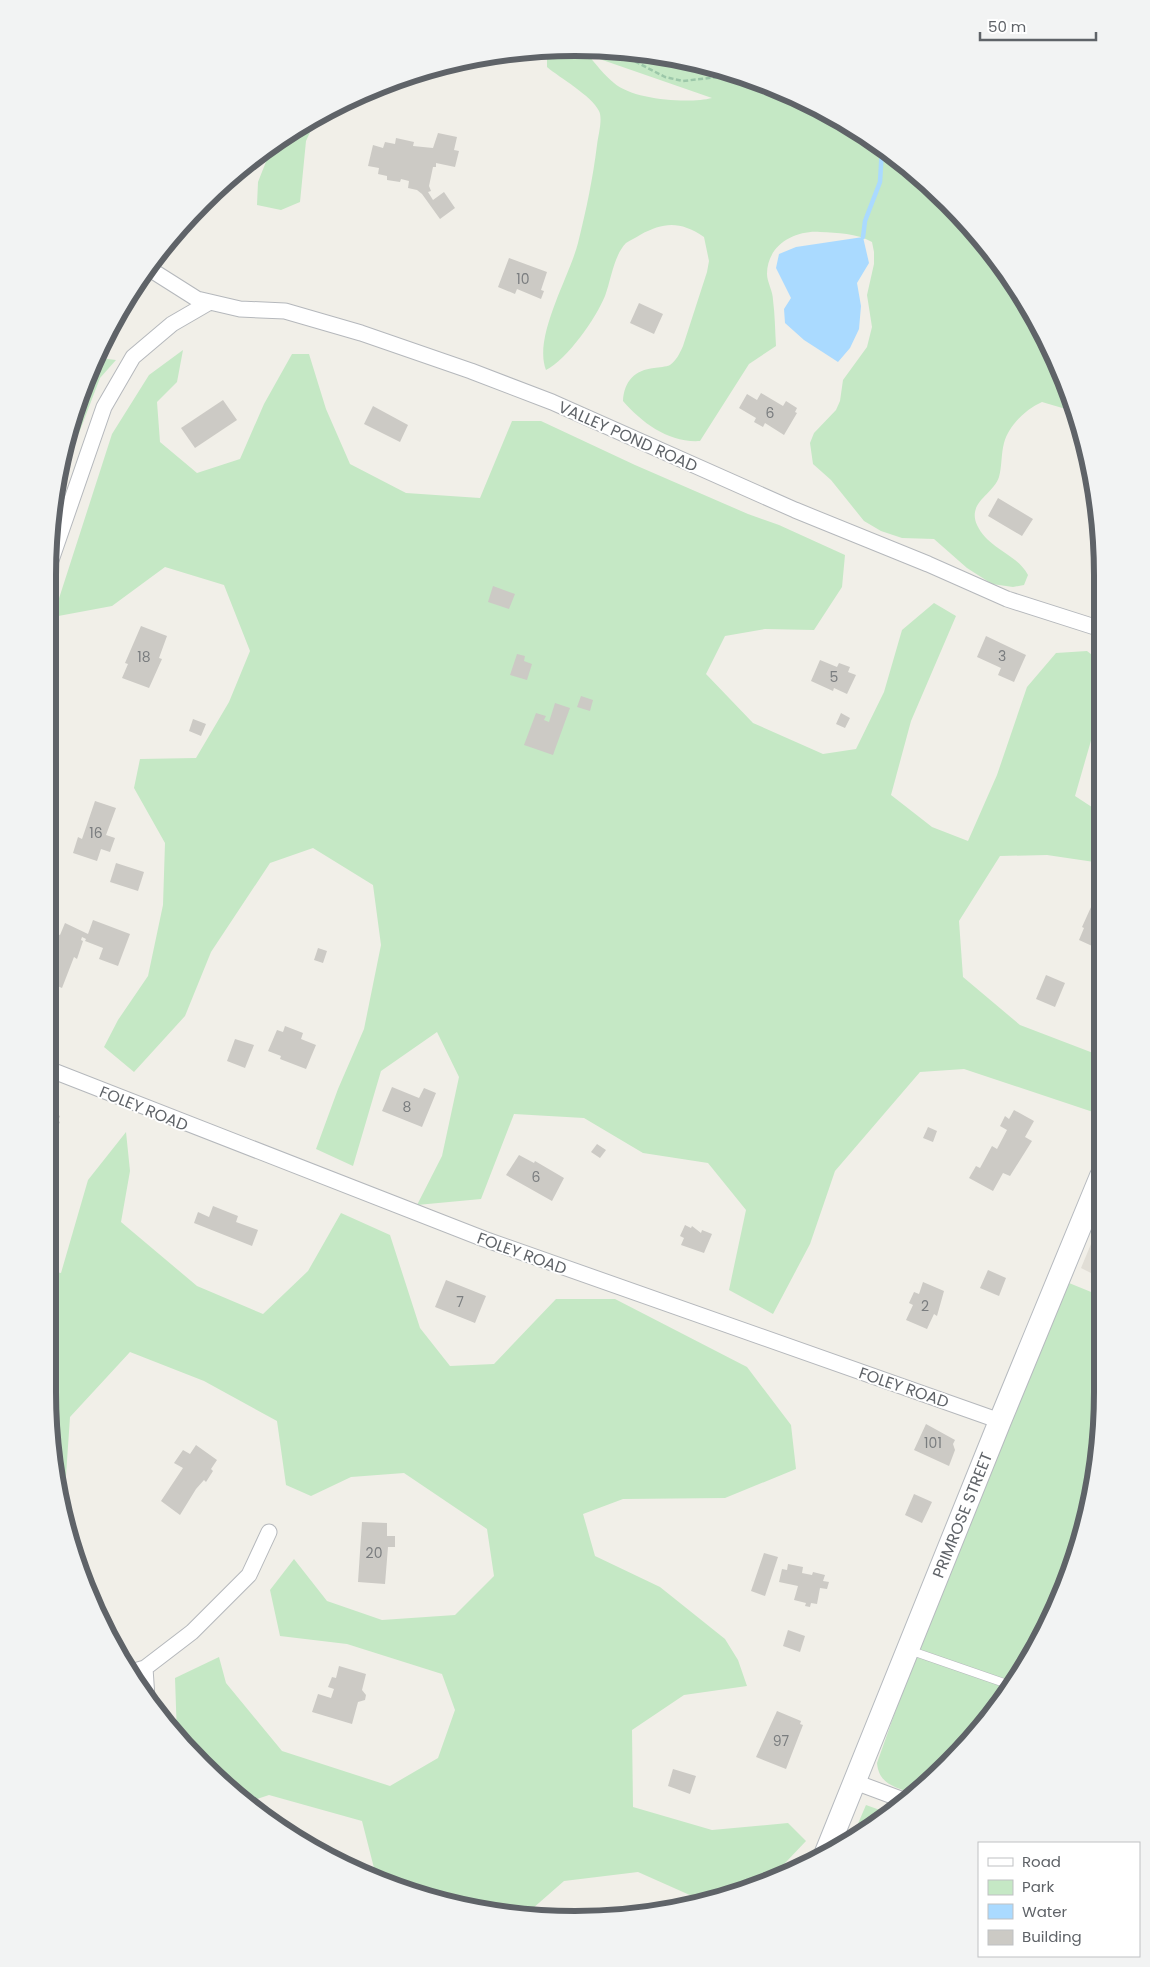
<svg xmlns="http://www.w3.org/2000/svg" width="1150" height="1967" viewBox="0 0 1150 1967" font-family="Poppins,sans-serif">
<style>
.education{fill:#e1ded6}
.green{fill:#c5e8c5;fill-rule:evenodd}
.water{fill:#aadaff}
.lines{fill:none;stroke-linecap:round;stroke-linejoin:round}
.stream{stroke:#aadaff;stroke-width:4.5}
.building{fill:#cccac5}
.lane-casing{stroke:#b5b8bc;stroke-width:9}
.street-casing{stroke:#b5b8bc;stroke-width:17}
.secondary-casing{stroke:#b6babf;stroke-width:24}
.path{stroke:#9cc7a9;stroke-width:2.5;stroke-dasharray:5 2.5;stroke-linecap:butt}
.lane{stroke:#fff;stroke-width:8}
.street{stroke:#fff;stroke-width:15}
.secondary{stroke:#fff;stroke-width:22}
.labels{text-anchor:middle;stroke-width:4;stroke-linejoin:round;paint-order:stroke}
.number-label{font-size:14px;fill:#7a7d7f}
.street-label{font-size:16px;fill:#5f6368;stroke:#fff}
.rim{fill:none;stroke:#5f6368;stroke-width:6}
</style>
<rect width="100%" height="100%" fill="#f1efe8"/>
<!-- education -->
<path class="education" d="M1101,1220V1278L1081,1268Z"/>
<!-- green -->
<path class="green" d="M575,48L678,58L777,88L868,136L948,202L1032,311L1076,412L1042,402C1026,409 1009,425 1004,443C1001,454 1002,466 999,477C993,495 967,502 977,525C988,549 1016,553 1028,575L1024,585L1013,587L992,584L967,568L934,539L902,538L881,531L864,521L831,480L813,464L810,443L814,433L836,410L840,401L843,380L867,347L872,327L867,295L874,264V252L872,242C856,233 838,233 820,232C795,230 767,245 767,274C767,282 773,291 773,300C775,315 775,330 776,346L749,364L700,441C669,443 642,423 623,401C624,381 635,370 654,368C659,367 666,367 670,365C676,361 680,353 683,346L707,272L709,261L704,237C680,221 664,222 640,235C636,238 630,240 626,243C614,255 611,280 605,296C596,318 567,360 546,370C533,337 569,278 578,243C586,211 593,178 597,145C598,136 603,119 599,111C592,96 560,78 547,67V50ZM588,55L712,98C689,104 633,100 614,83C605,76 595,63 588,55Z
M317,117L306,141L300,202L281,210L257,205L258,182L273,144Z
M183,350L177,382L157,402L160,442L197,473L240,459L264,404L292,354H309L326,409L350,464L406,493L480,498L512,421H541L635,465L748,514L779,525L845,555L842,587L814,630L765,629L725,636L706,674L753,723L823,754L856,749L884,692L902,630L934,603L956,616L911,721L891,795L932,827L968,841L997,775L1027,687L1056,653L1087,651L1101,662V706L1075,796L1101,813V863L1047,855L1000,856L959,921L963,977L1020,1025L1101,1056V1100L1093,1112L964,1069L920,1072L835,1171L810,1244L773,1314L729,1290L746,1210L708,1163L643,1153L584,1118L514,1114L481,1199L417,1205L442,1156L459,1077L437,1032L381,1071L353,1166L316,1149L338,1089L364,1029L381,945L373,885L313,848L270,863L211,952L185,1016L134,1072L104,1047L118,1020L148,976L163,905L165,843L134,788L140,759L196,758L229,702L250,651L224,585L165,567L112,606L53,617L112,434L149,375Z
M99,358L116,360L100,378L79,433L69,440L76,405Z
M126,1132L130,1171L121,1222L197,1286L263,1314L308,1271L341,1213L390,1235L420,1328L450,1366L494,1364L556,1299H615L747,1367L791,1425L796,1469L725,1498L623,1499L583,1514L595,1556L660,1587L725,1639L738,1660L747,1686L684,1695L632,1730L633,1807L712,1830L788,1823L806,1841L768,1881L745,1891L701,1900L638,1872L564,1881L524,1916C469,1914 419,1894 368,1875L374,1868L362,1821L269,1795L248,1802L202,1765L177,1736L175,1678L219,1657L226,1683L282,1751L390,1786L438,1758L455,1710L442,1674L347,1644L280,1636L270,1590L294,1559L327,1601L382,1620L455,1615L494,1576L487,1529L404,1473L351,1477L311,1496L286,1485L277,1421L204,1381L130,1352L70,1417L65,1490L73,1541L71,1542L52,1461L51,1271L61,1273L88,1180Z
M1069,1283L1101,1296V1427L1074,1562L1014,1685L971,1740L914,1794C896,1787 879,1785 877,1763L909,1673L940,1595Z
M866,1805L891,1814L851,1840Z"/>
<!-- water -->
<path class="water" d="M863,237L869,263L857,283L861,306L859,329L850,348L838,362L804,340L785,323L784,309L791,298L776,268L779,254L796,247Z"/>
<g class="lines">
<!-- stream -->
<path class="stream" d="M863,237L865,221L880,182L882,148"/>
</g>
<!-- building -->
<path class="building" d="M438,133L457,137L454,150L459,151L455,167L436,163V167H433L429,186L431,191L428,192L433,200L444,192L455,208L440,219L422,194L417,190L408,188L409,181L401,179L400,182L387,180V176L378,174L379,168L368,166L373,145L383,148L385,142L395,144L396,138L414,142L413,146L433,148Z
M509,258L547,272L541,290L544,291L541,299L517,289L515,294L498,287Z
M639,303L663,314L654,334L630,323Z
M761,393L783,406L786,401L797,408L795,412L797,413L784,435L765,423L763,427L754,422L756,418L739,408L747,394L757,400Z
M223,400L237,420L195,448L181,428Z
M373,406L408,425L400,442L364,424Z
M998,498L1033,519L1022,536L988,516Z
M493,586L515,594L509,609L488,602Z
M141,626L167,636L159,658L162,659L149,688L122,678L128,664L125,663Z
M986,636L1026,655L1014,682L998,675L1001,668L977,657Z
M517,654L525,656L524,661L532,664L527,680L510,675Z
M820,660L837,667L839,663L850,667L848,672L856,675L847,694L834,688L833,691L811,681Z
M581,696L593,700L590,711L577,707Z
M555,703L570,708L553,755L524,745L536,713L546,716L544,720L549,722Z
M841,713L850,718L845,728L836,724Z
M193,719L206,724L201,736L189,731Z
M95,801L116,808L106,835L115,838L110,852L101,849L97,861L73,853L78,837L82,839Z
M116,863L144,872L138,891L110,882Z
M1101,885V950L1079,940L1084,928L1082,927Z
M93,920L130,934L118,966L99,959L103,948L85,941L86,939L82,937L81,940L83,941L77,959L74,957L62,988L50,983L51,932L60,935L65,923L88,934Z
M318,948L327,951L323,963L314,960Z
M1046,975L1065,983L1055,1007L1036,999Z
M285,1026L303,1033L301,1039L316,1045L306,1069L280,1059L281,1056L268,1051L277,1030L283,1032Z
M235,1039L254,1045L245,1068L227,1061Z
M392,1087L419,1098L424,1088L436,1093L422,1127L382,1111Z
M1014,1110L1034,1121L1025,1137L1032,1141L1010,1176L1003,1173L993,1191L969,1178L976,1166L980,1168L992,1146L997,1149L1007,1130L1000,1126L1005,1116L1009,1119Z
M55,1113L60,1116L58,1121L60,1122L51,1140V1116L54,1117Z
M928,1127L937,1131L933,1142L923,1138Z
M597,1144L606,1150L600,1158L591,1152Z
M519,1155L534,1163L535,1161L564,1178L552,1201L506,1175Z
M213,1206L238,1216L236,1222L258,1230L252,1246L194,1223L198,1212L209,1217Z
M685,1225L691,1228L692,1226L701,1233L702,1230L712,1234L704,1253L681,1245L684,1238L680,1236Z
M988,1270L1006,1278L999,1296L980,1288Z
M446,1280L486,1296L475,1323L435,1307Z
M923,1282L944,1291L937,1316L934,1314L927,1329L906,1320L913,1305L909,1303L914,1292L919,1294Z
M926,1424L955,1440L953,1444L955,1450L949,1466L914,1450Z
M196,1445L217,1460L211,1469L213,1471L206,1482L204,1480L196,1489L180,1515L161,1501L183,1468L174,1463L183,1450L190,1454Z
M914,1494L932,1502L922,1523L905,1515Z
M362,1522L387,1523V1536H395V1547H388L385,1584L358,1582Z
M764,1553L778,1557L765,1596L751,1591Z
M77,1564H87L91,1597H90Z
M788,1564L803,1567L802,1573L812,1575L813,1572L825,1575L823,1581L829,1582L827,1589L820,1588L817,1604L811,1603L810,1607L805,1606L806,1603L794,1600L798,1586L779,1582L782,1569L787,1570Z
M788,1630L805,1636L800,1652L783,1646Z
M1033,1630L1039,1633L1024,1665L1018,1662Z
M339,1666L366,1674L362,1690L366,1695L365,1700L358,1702L352,1724L312,1712L318,1694L331,1698L334,1689L328,1687L332,1677L336,1678Z
M777,1711L801,1721L800,1724L803,1725L786,1769L756,1757Z
M673,1769L696,1776L690,1794L668,1786Z"/>
<g class="lines">
<defs>
<path id="lane" d="M909,1650L1013,1686"/>
<path id="street" d="M148,268L197,299L240,309L285,311L361,333L471,371L552,402L795,510L928,564L1007,599L1101,629
M49,566L104,407L133,357L172,324L210,302
M51,1070L484,1239L1000,1421
M145,1668L147,1698
M131,1672L145,1668L192,1632L249,1575L269,1532
M855,1782L906,1801"/>
<path id="secondary" d="M825,1855L1000,1421L1101,1176"/>
</defs>
<!-- lane casing -->
<use href="#lane" class="lane-casing"/>
<!-- street casing -->
<use href="#street" class="street-casing"/>
<!-- secondary casing -->
<use href="#secondary" class="secondary-casing"/>
<!-- path -->
<path class="path" d="M615,51L665,77L683,81L735,75"/>
<!-- lane -->
<use href="#lane" class="lane"/>
<!-- street -->
<use href="#street" class="street"/>
<!-- secondary -->
<use href="#secondary" class="secondary"/>
</g>
<g class="labels">
<!-- number labels -->
<g class="number-label">
<text x="523" y="284">10</text>
<text x="770" y="418">6</text>
<text x="1002" y="661">3</text>
<text x="144" y="662">18</text>
<text x="834" y="682">5</text>
<text x="96" y="838">16</text>
<text x="407" y="1112">8</text>
<text x="536" y="1182">6</text>
<text x="460" y="1307">7</text>
<text x="925" y="1311">2</text>
<text x="933" y="1448">101</text>
<text x="374" y="1558">20</text>
<text x="781" y="1746">97</text>
</g>
<!-- street labels -->
<g class="street-label">
<text transform="translate(628 436) rotate(24)" y="6">VALLEY POND ROAD</text>
<text transform="translate(144 1108) rotate(22)" y="6">FOLEY ROAD</text>
<text transform="translate(522 1253) rotate(20)" y="6">FOLEY ROAD</text>
<text transform="translate(904 1387) rotate(19)" y="6">FOLEY ROAD</text>
<text transform="translate(962 1515) rotate(-68)" y="6">PRIMROSE STREET</text>
</g>
</g>
<!-- crop -->
<path d="M0 0H1150V1967H0ZM575 56H575A519 519 0 0 1 1094 575V1392A519 519 0 0 1 575 1911H575A519 519 0 0 1 56 1392V575A519 519 0 0 1 575 56Z" fill="#f2f3f3" fill-rule="evenodd"/>
<path class="rim" d="M575 56H575A519 519 0 0 1 1094 575V1392A519 519 0 0 1 575 1911H575A519 519 0 0 1 56 1392V575A519 519 0 0 1 575 56Z"/>
<!-- legend -->
<rect x="978" y="1842" width="162" height="115" fill="#ffffff" stroke="#bfc1c3"/>
<rect x="988" y="1858" width="25" height="8" fill="#ffffff" stroke="#bfc1c3"/>
<text x="1022" y="1867" font-size="15" fill="#5f6368">Road</text>
<rect x="988" y="1880" width="25" height="15" fill="#c5e8c5" stroke="#bfc1c3"/>
<text x="1022" y="1892" font-size="15" fill="#5f6368">Park</text>
<rect x="988" y="1904" width="25" height="15" fill="#aadaff" stroke="#bfc1c3"/>
<text x="1022" y="1917" font-size="15" fill="#5f6368">Water</text>
<rect x="988" y="1930" width="25" height="15" fill="#cccac5" stroke="#bfc1c3"/>
<text x="1022" y="1942" font-size="15" fill="#5f6368">Building</text>
<!-- scale -->
<path d="M980 32v8h116v-8" fill="none" stroke="#5f6368" stroke-width="2.5"/>
<text x="988" y="32" font-size="15" fill="#5f6368" stroke="#ffffff" stroke-width="4" paint-order="stroke">50 m</text>
</svg>
